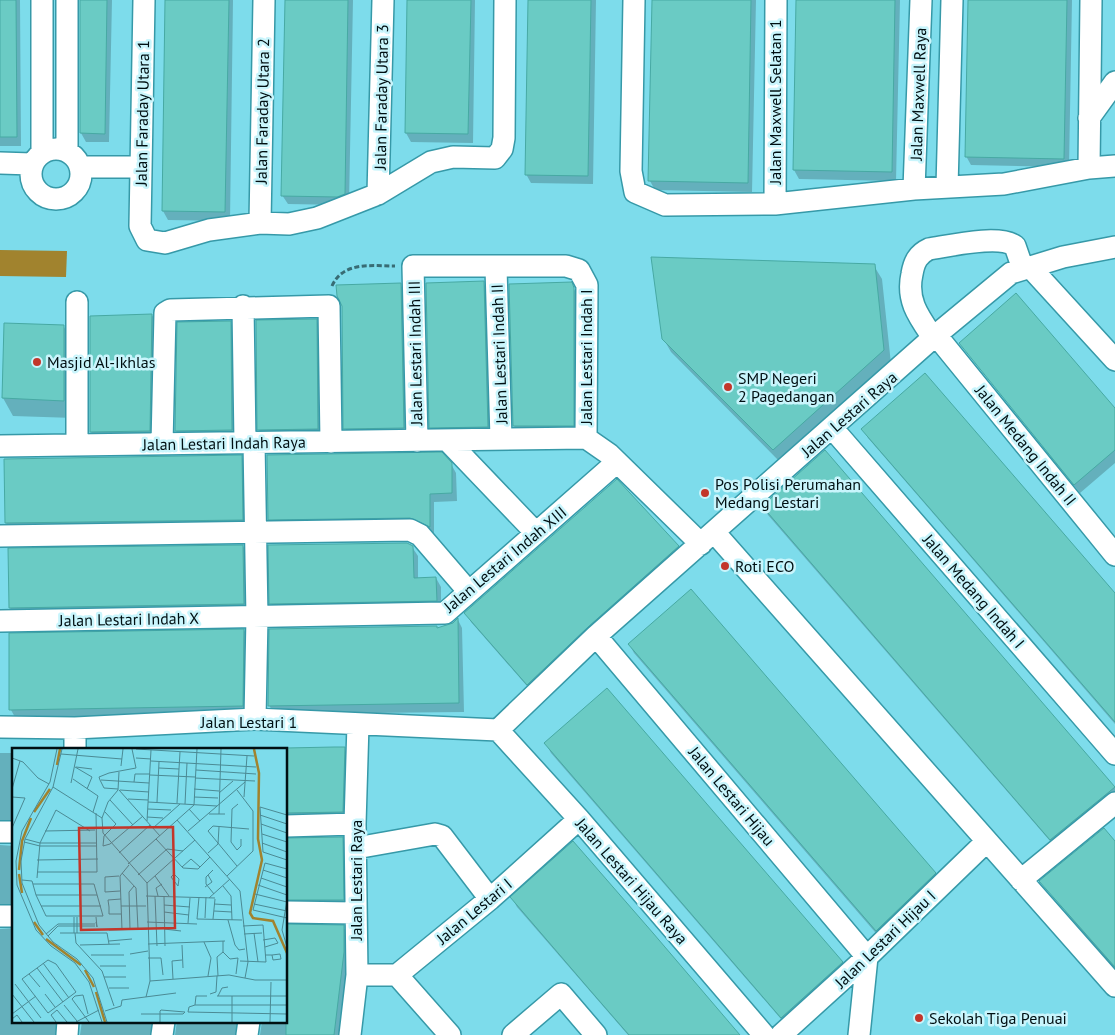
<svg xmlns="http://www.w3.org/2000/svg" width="1115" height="1035" viewBox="0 0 1115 1035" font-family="'PT Sans',sans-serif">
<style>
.water{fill:#a1832e}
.shadow{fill:#0003}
.building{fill:#6acbc4;stroke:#47a9a3}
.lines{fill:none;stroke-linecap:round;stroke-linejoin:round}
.minor-casing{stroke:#3699a8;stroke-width:24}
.path{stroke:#386c74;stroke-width:3;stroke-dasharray:5 2.5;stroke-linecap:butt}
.minor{stroke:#fff;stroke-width:21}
.poi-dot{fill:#c3362a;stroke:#c9f5fc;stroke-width:2}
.labels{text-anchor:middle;stroke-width:5;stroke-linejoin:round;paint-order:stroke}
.street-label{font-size:16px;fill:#000f12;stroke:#c9f5fc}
.poi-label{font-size:16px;fill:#000f12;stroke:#c9f5fc;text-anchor:start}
.inset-river{fill:none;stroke:#a1832e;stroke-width:2.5}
.inset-road{fill:none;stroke:#4b8a94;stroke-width:1}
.view{fill:#c3362a;fill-opacity:0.15;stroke:#c3362a;stroke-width:2.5}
.inset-edge{fill:none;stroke:#000f12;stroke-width:2.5}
</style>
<rect width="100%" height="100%" fill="#7ddceb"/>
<!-- water -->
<path class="water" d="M0,250L67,251L66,277L0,276Z"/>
<!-- shadow -->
<path class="shadow" d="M0,0H20L21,146H0Z
M81,0H112L109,142H86L81,133Z
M167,0H233L230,221L168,220L163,211Z
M286,0H353L349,203L343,205L288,204L282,195Z
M408,0H475L473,143L411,142L406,133Z
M529,0H596L593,184L531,183L526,174Z
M653,0H756L752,192L655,190L650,181Z
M797,0H900L896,181L799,179L794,170Z
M969,0H1072L1069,167L971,165L966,156Z
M874,266L882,279L891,364L781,463L671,352L663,338Z
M483,283L488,291L493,435L436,436L430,427Z
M400,284L405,293L409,437H350L345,428L343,306Z
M571,284L579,298L578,434L520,435L514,426L510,286Z
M152,315L157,324L154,440L96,441L91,432Z
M316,320L321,329L323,438L264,439L259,430Z
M230,322L235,331L237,439L181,440L176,431Z
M5,325L64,327L74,345V418L13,416L3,398Z
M960,343L1115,410V463L1080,493Z
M863,429L1115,595V724L868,438Z
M825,452L1115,788V801L1056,848L768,515L763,506Z
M241,456L246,465L247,529L11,532L6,523L5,461Z
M451,464L456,473L457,501L434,502V534L416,526L274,528L269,519Z
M243,546L248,555L249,613L15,617L10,608L9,550Z
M412,547L418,556V579L436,578L441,587V609L276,612L271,603Z
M678,547L683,556L533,693L471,622L466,613Z
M458,620L462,628L464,712L274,714L269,705Z
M244,630L249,639L247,715L16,719L11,710Z
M629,644L935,873L940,882L881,939L634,653Z
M546,744L842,962L847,971L787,1026L551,753Z
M344,748L349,757L347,820L286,824V749Z
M0,753H14V830H0Z
M342,838L347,847L348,909L286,911V840Z
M1115,843V971L1041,882Z
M0,845L14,846V912L0,915Z
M512,898L739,1035H628L517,907Z
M343,927L348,935L349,962L340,1035H260L262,1021H286Z
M14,928V1021H65L61,1035H0V929Z
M82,1021H161L157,1035H80Z
M177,1021H246L241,1035H175Z"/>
<!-- building -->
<path class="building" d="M0,0H16L17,137H0Z
M80,0H107L105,134L80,133Z
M165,0H229L225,212L162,211Z
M285,0H348L345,194L337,197L281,196Z
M407,0H471L468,134L405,133Z
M528,0H591L588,176L525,175Z
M652,0H751L748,183L648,181Z
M796,0H895L892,172L793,170Z
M968,0H1067L1064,159L965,157Z
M651,257L875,264L884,350L773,450L662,339Z
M484,281L488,427L429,428L426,283Z
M572,282L574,288V426H513L509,284Z
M401,283L404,428L343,429L342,306L337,296L336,285Z
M1016,293L1115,408V450L1074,485L959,343Z
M152,314L150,431L90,432V316Z
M317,319L318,429L257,430L256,320Z
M231,321L232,430L175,431L177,322Z
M4,323L64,325V401L2,398Z
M925,373L1115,593V722L861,429Z
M825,450L1115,787L1050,840L762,506Z
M442,452L452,463V493L430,494V527L410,518L268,520L267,455Z
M242,455L243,520L5,523L4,459Z
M617,479L679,546L588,627L527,685L464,613Z
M407,543L413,546L414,578L436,577L437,601L269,604L268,545Z
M243,545L244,604L9,608L8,548Z
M691,589L936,873L876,931L628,644Z
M458,618L459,703L268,706L269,629L437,626V628L453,623Z
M244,629L243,706L9,710V633Z
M607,688L843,962L781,1018L544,743Z
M334,747H345L343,812L286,813V748Z
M1104,828L1115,841V967L1039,881Z
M343,837L344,900H286V838Z
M573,841L653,933L740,1035H629L589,989L510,897Z
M286,924L344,925V952L334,1035H286Z"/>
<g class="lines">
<defs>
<path id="minor" d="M144,0L140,226L147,240L165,243L209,230L260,223L289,224L317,218L378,194L431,162L453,157L495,158L502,149L504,138L505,0
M634,0L631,171L635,192L665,205L775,204L914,189L1004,184L1089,168L1115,166
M1089,118L1115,82
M31 174a25 25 0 1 1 50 0a25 25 0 1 1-50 0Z
M67,151V0
M42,153V0
M0,163L32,164
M80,167H140
M1089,168L1091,0
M947,187L952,0
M914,189L921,0
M378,194L383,0
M775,204L776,0
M260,223L264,0
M1030,267L1115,360
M496,268L501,439
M77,302V445
M243,306L245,443
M936,335L1115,555
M934,339C919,317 906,301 912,274C914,262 918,254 929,249C949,246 999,234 1015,246L1023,269
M833,429L1115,754
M447,440L536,533
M417,441L413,266H566L579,270L587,285L586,438
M254,442L257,617L255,719
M162,444L165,313L170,310L329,306L331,442
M0,446L586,438L609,454L701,544
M714,532L1115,986
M0,536L410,530L420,535L469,592
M0,621L445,613L617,462
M596,636L867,957L859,1035
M0,727L75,728L255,719L498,730
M75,728V749
M498,730L596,636L936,335L1011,273L1063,257L1115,247
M498,730L579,819L764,1035
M286,826L355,824
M0,832H14
M356,848L435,834L442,836L490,899
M1021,880L1115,803
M286,912L356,913
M0,916H14
M357,975H397L490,899L579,819
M397,975L450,1035
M67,1035L68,1021
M162,1035L164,1021
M247,1035L249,1021
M350,1035L357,975L355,824L358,724
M513,1035L561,994L596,1035
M781,1035L867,957L987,841"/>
</defs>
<!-- minor casing -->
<use href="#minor" class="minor-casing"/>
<!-- path -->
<path class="path" d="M332,286C343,261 372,266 395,266"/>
<!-- minor -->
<use href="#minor" class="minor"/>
</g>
<!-- markers -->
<g class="poi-dot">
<circle cx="37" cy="362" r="5"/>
<circle cx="728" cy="387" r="5"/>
<circle cx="705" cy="493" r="5"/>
<circle cx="725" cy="566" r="5"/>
<circle cx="919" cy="1018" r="5"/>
</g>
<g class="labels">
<!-- street labels -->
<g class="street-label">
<text transform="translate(918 94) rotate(-88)" y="6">Jalan Maxwell Raya</text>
<text transform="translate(381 97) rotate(-89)" y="6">Jalan Faraday Utara 3</text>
<text transform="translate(775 102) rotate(-90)" y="6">Jalan Maxwell Selatan 1</text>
<text transform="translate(262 111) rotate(-89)" y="6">Jalan Faraday Utara 2</text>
<text transform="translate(142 113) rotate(-89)" y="6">Jalan Faraday Utara 1</text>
<text transform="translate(415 353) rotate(-91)" y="6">Jalan Lestari Indah III</text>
<text transform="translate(499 354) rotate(-92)" y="6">Jalan Lestari Indah II</text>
<text transform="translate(586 357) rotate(-90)" y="6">Jalan Lestari Indah I</text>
<text transform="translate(849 414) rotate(-41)" y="6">Jalan Lestari Raya</text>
<text transform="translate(224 443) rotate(-1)" y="6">Jalan Lestari Indah Raya</text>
<text transform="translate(1026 445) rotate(51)" y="6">Jalan Medang Indah II</text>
<text transform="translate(505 559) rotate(-40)" y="6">Jalan Lestari Indah XIII</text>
<text transform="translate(974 591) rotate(49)" y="6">Jalan Medang Indah I</text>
<text transform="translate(129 619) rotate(-1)" y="6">Jalan Lestari Indah X</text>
<text x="249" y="728">Jalan Lestari 1</text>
<text transform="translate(732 796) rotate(50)" y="6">Jalan Lestari Hijau</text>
<text transform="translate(356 880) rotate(-90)" y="6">Jalan Lestari Raya</text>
<text transform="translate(632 881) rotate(49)" y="6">Jalan Lestari Hijau Raya</text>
<text transform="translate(474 911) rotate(-40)" y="6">Jalan Lestari I</text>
<text transform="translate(885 939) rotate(-44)" y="6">Jalan Lestari Hijau I</text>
</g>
<!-- poi labels -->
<g class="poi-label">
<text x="47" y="368">Masjid Al-Ikhlas</text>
<text x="738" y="384">SMP Negeri<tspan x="738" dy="18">2 Pagedangan</tspan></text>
<text x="715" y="490">Pos Polisi Perumahan<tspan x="715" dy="18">Medang Lestari</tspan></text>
<text x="735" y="572">Roti ECO</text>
<text x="929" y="1024">Sekolah Tiga Penuai</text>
</g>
</g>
<!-- overview -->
<g transform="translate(12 748)">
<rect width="275" height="275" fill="#7ddceb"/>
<path class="inset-river" d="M242,1L247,25L246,91L250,112L238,165L241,170L261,173L275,205M45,17L48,1M22,64L38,41M7,122L10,93L19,70M7,126L10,145M22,174L31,187M34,191L69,217M73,222L82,239M84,244L93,274"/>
<path class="inset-road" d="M45,1L38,34L10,83L4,113L5,137L24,182L39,198L63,215L77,234L90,274M50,1L41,39L13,91L9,113L10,135L27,177L41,194L65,211L81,230L95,274M124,1L242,8M49,6L110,11M0,10L11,14L26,30L37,36M124,10L139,11M139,13L244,19M109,18L111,1M63,19L80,29L75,41M64,19L80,21M147,20L167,21M184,22L244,26M107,24L106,42L96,54L90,70L91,85L135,135M138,27L183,29M183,30L243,33M61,31L86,48L81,64M88,32L87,29L97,25L124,20L120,1M88,32L92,40L106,41M89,32L137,35M122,34L123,26H138M59,35L66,1M41,39L90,70M0,41L8,13M182,41L207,43M107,42L148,88M108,42L137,44M207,45L221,33M0,49L13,50L0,80M182,49L206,50M232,49L235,8M116,51L136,52M98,52L121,77M136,54L205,58M145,54L147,14M165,55L168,4M173,56L175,15M226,56L220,61L219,94L225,102L229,98V91M136,61L159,62M177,61L188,73M197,66H213M207,66L209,1M248,67L275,76M275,67L248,59L251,104L275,112M135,69L151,70M165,72L228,143L236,214L233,230M135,73L139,2M249,76L275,85M141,80L168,56M33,83L83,82M176,83L233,34M250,86L275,94M92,88L104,76L93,64M92,88L91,98L98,96M13,91L28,95H84M144,91L171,120L186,121L198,109M12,94L28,98H85M250,95L275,104M98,96L131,68M107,105L138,77M196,105L206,96L207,79M25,112L86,111M116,116L182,57L185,1M225,118L196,83L201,78L237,81M170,119L179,111L188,119M275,121L253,115L241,162L275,170M201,122L194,129V136L202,146M251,122L275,130M25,124H85L84,65M110,125L124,140L126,181M162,126L167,131L166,138L159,129ZM126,127L155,101L171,103M107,128L93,129V144L108,143M143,128L157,148M215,128L241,103V63L225,42M25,130L28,95L44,62L78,83M249,130L275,139M10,132L20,133L24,147L34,168H91L82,136H21M135,135L138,233M135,135L183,92M246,137L275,147M211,138L219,148L220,172M193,139L200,134L196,127M243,146L275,154M24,147H85M134,148L203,150M143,148L145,198M146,148L144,140L150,136M152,148L153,198M197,150L218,131M109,151L96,152L97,159V166H109M275,152L270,182L275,199M202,156L219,157M242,156L275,163M152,157L178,159M29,158H89M109,158H134M202,163L220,164M152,164L177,167M65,169V185M84,169L85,179L84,174M193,170L194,149M185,171L230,172M185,171L187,149M201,171L203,151M216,172L223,197L227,202L233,201M135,174L185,176M176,175L178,150M231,178L251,177M152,181L169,183M97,182L135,181M110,182L108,128L117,117M118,182L117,144L122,138M48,185H95L97,196M62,185V169M63,185L64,195L90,223L102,258M242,185L246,214M34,186L46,176H83M232,186L250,185M36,188L46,178H83M251,192L263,190L266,195L253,199M97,193L120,191M211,193V204L218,211L226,210L224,226M192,194L199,210L196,228M136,196L213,193M68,197L108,196M170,197L171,220M118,206L136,203M79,207H112M253,207H260L268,206L269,211L261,212L260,207M136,210H149L151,227M36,212L44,216L64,244L36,265L10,231ZM228,213L254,214L251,177M31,215L57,250M88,218H114M25,220L51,254M17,226L28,239M206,228L205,209L211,204M92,229H114M161,231L160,213L170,212M138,233L217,227L243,232H275M3,236L29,270M97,240H117M0,246L22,274M33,246L43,259M198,246L204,244L205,228M205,248H275M206,248L210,240L216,239M134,249L138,233M52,257L65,273M183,257L184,248H195M275,257H183L177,259L176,264L275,266M93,263L109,258L110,252L164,245M0,266L24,248M76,266L71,247L63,248L60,251L77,274M129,266H171L173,264L149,262L148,263V274M0,271L5,267L10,274M44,274L39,267L45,262L55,274M64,274L87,262M220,274V248M258,274L259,234"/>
<path class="view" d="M161,79L163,180L69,182L67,80Z"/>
<rect width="275" height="275" class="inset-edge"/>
</g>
</svg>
